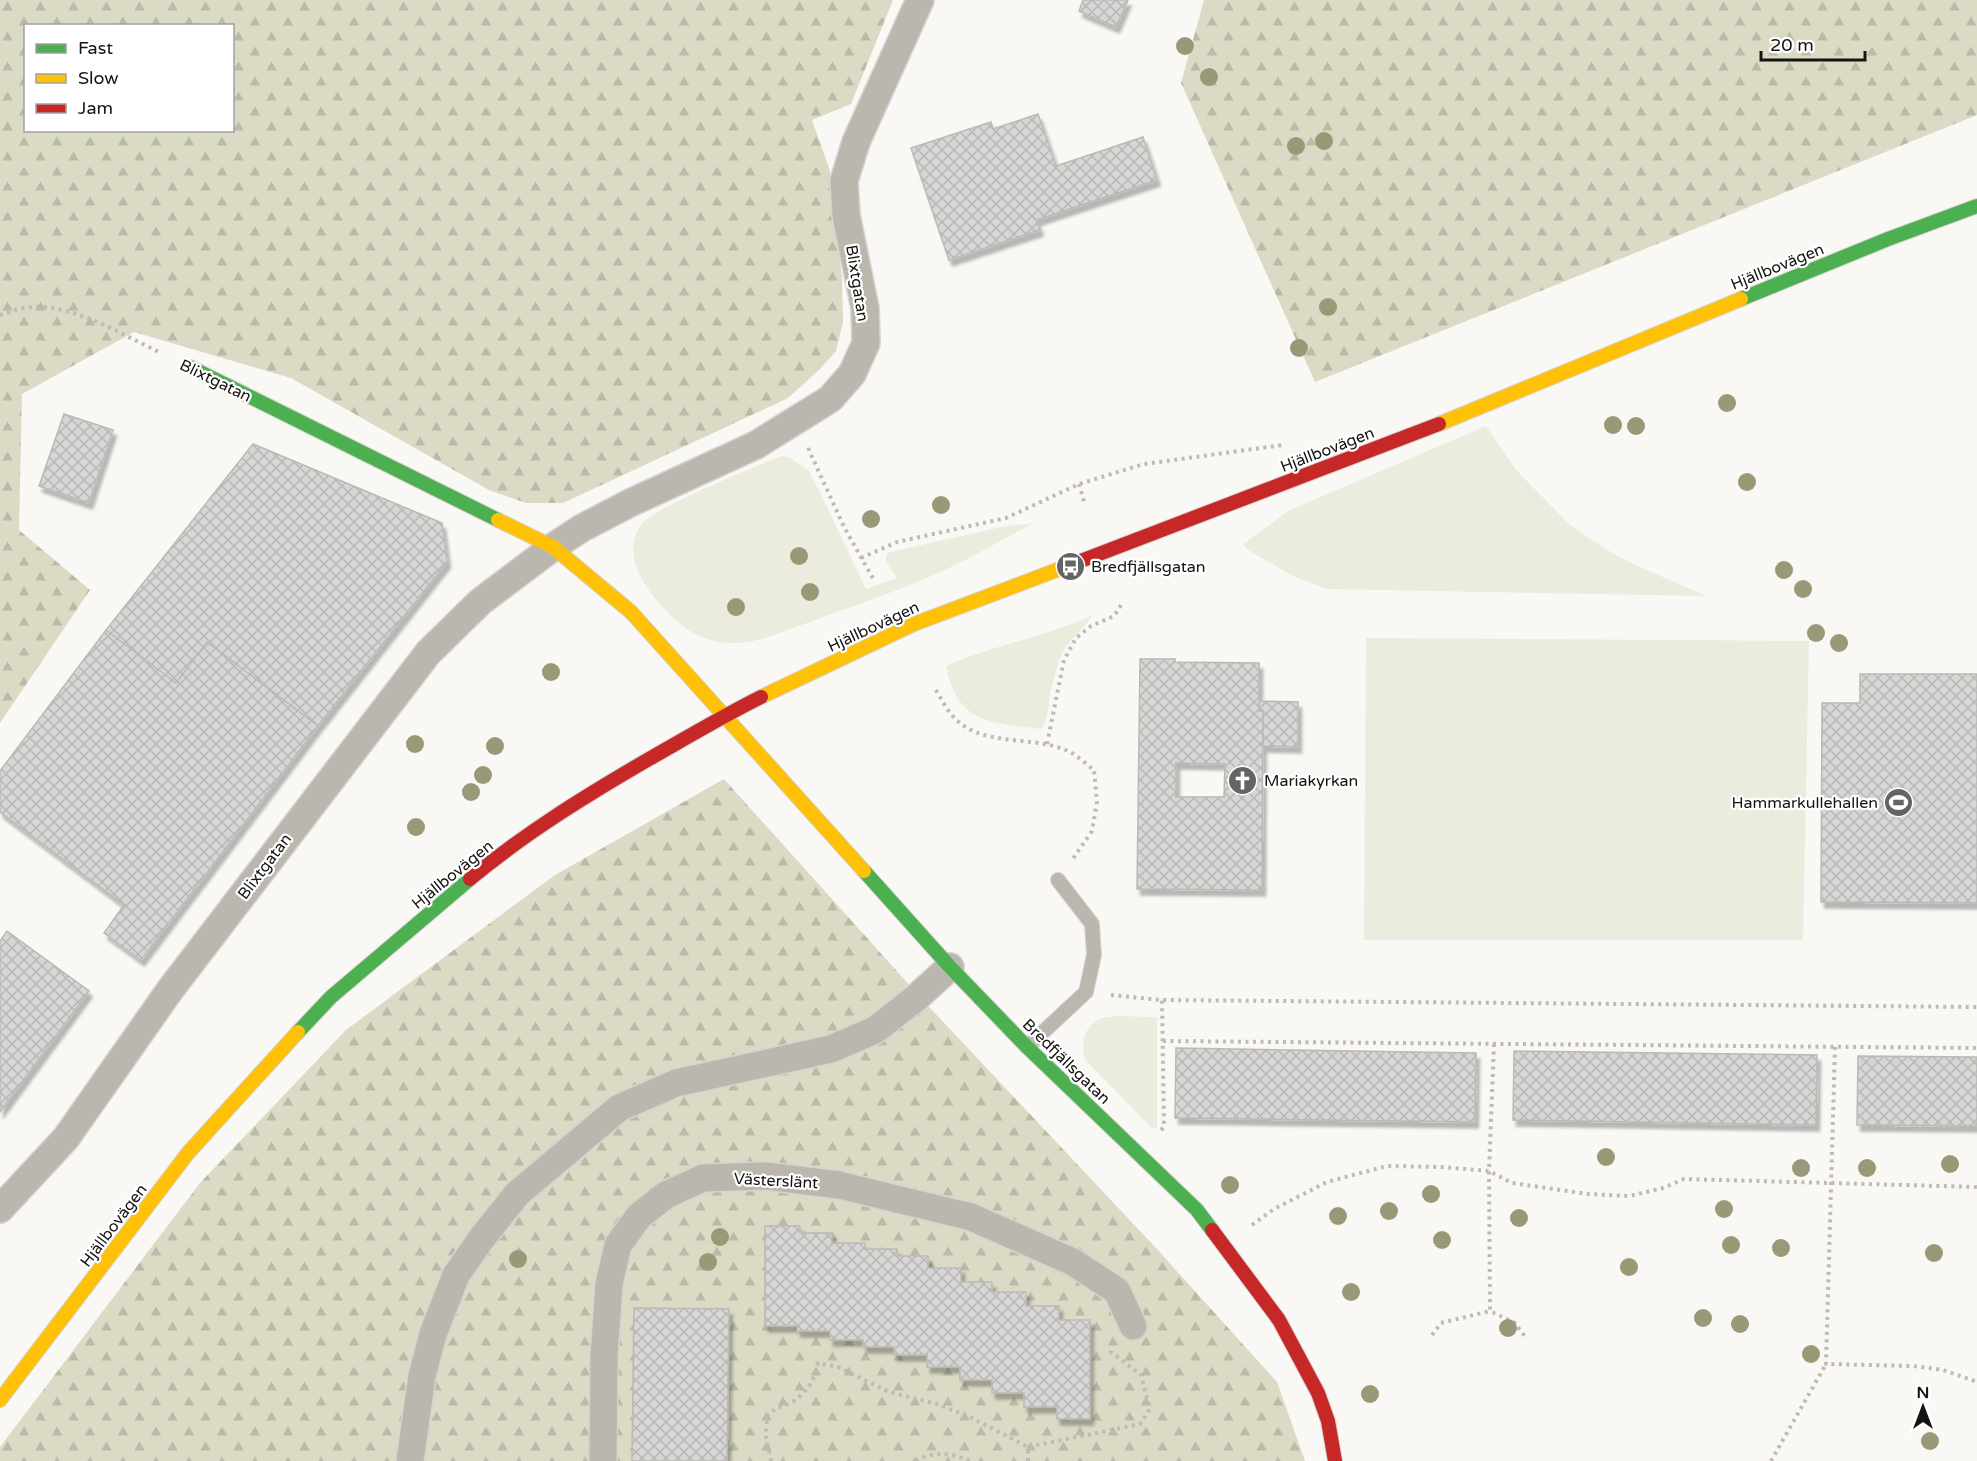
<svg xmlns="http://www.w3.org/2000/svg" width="1977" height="1461" viewBox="0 0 1977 1461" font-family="'Varela Round',sans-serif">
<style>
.green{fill:#ebebde}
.forest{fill:url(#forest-firs);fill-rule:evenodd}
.building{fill:url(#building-cross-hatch);stroke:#bbb9b7;stroke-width:1.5;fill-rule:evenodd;filter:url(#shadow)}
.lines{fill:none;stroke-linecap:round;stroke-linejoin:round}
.lane-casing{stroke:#d5d4d2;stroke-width:16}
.street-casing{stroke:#d5d4d2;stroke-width:30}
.fast-casing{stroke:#d5d4d2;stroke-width:16}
.slow-casing{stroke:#d5d4d2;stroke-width:16}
.jam-casing{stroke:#d5d4d2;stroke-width:16}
.path{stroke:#bebab4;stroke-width:4;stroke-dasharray:3 4.5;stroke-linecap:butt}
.lane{stroke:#bcb7ae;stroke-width:14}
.street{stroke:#bcb7ae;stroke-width:27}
.fast{stroke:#4caf50;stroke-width:14}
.slow{stroke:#ffc107;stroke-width:14}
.jam{stroke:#c62828;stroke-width:14}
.tree{fill:#999978}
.labels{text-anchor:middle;stroke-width:4.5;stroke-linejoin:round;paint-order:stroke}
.street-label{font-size:16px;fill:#151413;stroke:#fff}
.poi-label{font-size:16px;fill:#151413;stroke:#fff;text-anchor:start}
</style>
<defs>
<pattern id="forest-firs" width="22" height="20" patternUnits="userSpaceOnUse" patternTransform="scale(1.5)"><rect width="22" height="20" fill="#dadac5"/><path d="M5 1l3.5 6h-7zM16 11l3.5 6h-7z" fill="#babaa8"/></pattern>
<pattern id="building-cross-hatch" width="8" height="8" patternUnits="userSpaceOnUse" patternTransform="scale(1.5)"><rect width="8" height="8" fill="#d7d6d4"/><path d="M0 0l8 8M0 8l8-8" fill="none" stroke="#b8b7b5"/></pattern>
<filter id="shadow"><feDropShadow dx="3.5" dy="6" stdDeviation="1.5" flood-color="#0004"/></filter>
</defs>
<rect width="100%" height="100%" fill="#faf8f5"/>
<!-- green -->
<path class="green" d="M1486,426L1517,471L1570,525L1602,547L1633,564L1706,596L1327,589L1297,578L1248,550L1243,544L1288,511Z
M781,456L789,457L808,470L818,488L866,589L897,578L886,562V556L890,552L1006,526L1034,523C999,541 965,562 929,577C890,594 850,607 810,622C786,630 758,644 732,643C700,643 679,626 659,603C641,582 623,554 640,526C649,509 757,466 781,456Z
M1093,615C1081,634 1067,638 1059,661C1056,671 1053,682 1050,693C1048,705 1049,720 1041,729C991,723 957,724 946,666C994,645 1045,637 1093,615Z
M1366,638L1809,641L1803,940H1364Z
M1115,1016L1157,1017V1128L1151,1127L1087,1062C1079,1047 1083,1027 1100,1019C1104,1017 1110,1017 1115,1016Z"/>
<!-- forest -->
<path class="forest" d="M0,0H893L851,104L812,120L830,171L842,278L843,322L836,351L819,370L788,398L563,503H526L489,490L291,378L134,332L22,394L19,530L90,590L0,723ZM26,26H232V130H26Z
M1204,0H1977V115L1315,382L1181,83Z
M724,779L931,1009L1156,1248L1277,1382L1305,1461H0V1447L200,1183L346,1030L555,875Z"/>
<!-- building -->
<path class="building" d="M1083,0H1128L1116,27L1079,11Z
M1038,114L1056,166L1143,137L1157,180L1036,220L1040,230L949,260L911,148L991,122L993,129Z
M64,414L113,430L89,503L39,486Z
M253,444L442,523L447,562L318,726L207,642L176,683L106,630Z
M106,630L176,683L207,642L318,726L141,960L104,933L124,905L0,812V771Z
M1140,659H1175V662L1259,663V711H1263L1262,890L1137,889ZM1176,763L1225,764L1224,797H1176Z
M1860,674H1977V903L1821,902L1822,703H1860Z
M1259,701L1298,702V747L1263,746V711H1259Z
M7,931L89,991L0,1112V941Z
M1176,1048L1476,1053L1475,1122L1175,1118Z
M1514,1051L1817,1055L1816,1125L1513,1120Z
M1858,1056L1977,1057V1126L1857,1125Z
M765,1226H800V1233H832V1243H865V1249H897V1256H928V1268H961V1282H992V1292H1026V1306H1059V1320H1090V1419H1057V1407H1024V1393H992V1380H960V1367H927V1355H894V1347H863V1340H830V1331H797V1326H765Z
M634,1308L729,1309L727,1461H632Z"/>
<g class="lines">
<defs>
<path id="lane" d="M1027,1047L1086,992L1094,955L1092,924L1058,880"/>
<path id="street" d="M0,1209L66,1138L170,990L428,653L480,602L553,547L582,528L630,503L756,445L830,399L852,374L866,343L865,308L846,215L844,181L856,142L920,0
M410,1461L422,1376L433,1334L456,1275L482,1238L517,1194L619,1108L676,1083L831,1049L875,1030L916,998L950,967
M603,1461L604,1357L609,1284L618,1245L639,1216L666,1195L703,1178L766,1176L839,1185L971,1217L1073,1262L1117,1291L1133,1326"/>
<path id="fast" d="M1741,299L1888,239L1977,206
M190,367L498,520
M864,871L950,967L1027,1047L1197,1210L1212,1230
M298,1032L331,997L470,879"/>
<path id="slow" d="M1439,424L1741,299
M498,520L553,547L631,612L864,871
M761,697L914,624L1078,562
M0,1400L188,1153L298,1032"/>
<path id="jam" d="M1078,562L1439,424
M470,879C525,833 587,795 649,759C686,738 723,716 761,697
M1212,1230L1279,1320L1318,1393L1328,1421L1335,1461"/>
</defs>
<!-- lane casing -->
<use href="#lane" class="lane-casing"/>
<!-- street casing -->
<use href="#street" class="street-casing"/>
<!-- fast casing -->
<use href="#fast" class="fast-casing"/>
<!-- slow casing -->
<use href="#slow" class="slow-casing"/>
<!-- jam casing -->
<use href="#jam" class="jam-casing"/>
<!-- path -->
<path class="path" d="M0,315C7,313 15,309 23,308C70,301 118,333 159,352
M808,448L844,527L875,582
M1079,484L1085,505
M861,558L897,542L1006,518L1079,484L1144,464L1283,445
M936,690C941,698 945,707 951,714C979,749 1031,734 1068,751C1077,755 1086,764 1094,770L1097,802L1092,831L1072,860
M1047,744L1064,660L1076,638L1091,626L1114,616L1122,604
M1111,995L1162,1000L1977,1007
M1163,1041L1977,1048
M1494,1044L1489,1171L1490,1311L1515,1323L1526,1338
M1835,1047L1826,1364L1913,1366L1943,1370L1977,1382
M1161,1130L1164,1127L1162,1000
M1252,1225L1274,1209L1327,1182L1387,1166L1441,1167L1489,1171L1512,1183L1588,1194L1629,1196L1663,1188L1684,1179L1977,1187
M1432,1335L1441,1323L1490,1311
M771,1461L766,1436L767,1416C775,1408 782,1407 792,1402C807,1393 815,1379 818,1363L838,1367L889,1392L937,1404L970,1417L1028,1447
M916,1461C934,1450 953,1454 971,1461
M1028,1461V1447L1140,1424L1150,1409L1141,1375L1111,1352L1113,1350
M1771,1461L1826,1364"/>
<!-- lane -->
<use href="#lane" class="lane"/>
<!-- street -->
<use href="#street" class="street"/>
<!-- fast -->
<use href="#fast" class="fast"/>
<!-- slow -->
<use href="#slow" class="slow"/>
<!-- jam -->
<use href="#jam" class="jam"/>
</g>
<!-- trees -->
<g class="tree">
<circle cx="1185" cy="46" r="9"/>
<circle cx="1209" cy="77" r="9"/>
<circle cx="1324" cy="141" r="9"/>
<circle cx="1296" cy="146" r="9"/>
<circle cx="1328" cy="307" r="9"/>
<circle cx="1299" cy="348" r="9"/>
<circle cx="1727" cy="403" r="9"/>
<circle cx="1613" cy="425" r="9"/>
<circle cx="1636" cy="426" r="9"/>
<circle cx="1747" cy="482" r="9"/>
<circle cx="941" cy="505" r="9"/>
<circle cx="871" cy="519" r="9"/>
<circle cx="799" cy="556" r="9"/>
<circle cx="1784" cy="570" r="9"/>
<circle cx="1803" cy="589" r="9"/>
<circle cx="810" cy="592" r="9"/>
<circle cx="736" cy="607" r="9"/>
<circle cx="1816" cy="633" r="9"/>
<circle cx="1839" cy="643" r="9"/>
<circle cx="551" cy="672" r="9"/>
<circle cx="415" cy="744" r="9"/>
<circle cx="495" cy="746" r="9"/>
<circle cx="483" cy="775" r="9"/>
<circle cx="471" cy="792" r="9"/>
<circle cx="416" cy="827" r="9"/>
<circle cx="1606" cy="1157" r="9"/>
<circle cx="1950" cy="1164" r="9"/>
<circle cx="1801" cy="1168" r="9"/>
<circle cx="1867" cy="1168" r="9"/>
<circle cx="1230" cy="1185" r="9"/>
<circle cx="1431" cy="1194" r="9"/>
<circle cx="1724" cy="1209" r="9"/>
<circle cx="1389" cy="1211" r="9"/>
<circle cx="1338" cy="1216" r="9"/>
<circle cx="1519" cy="1218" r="9"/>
<circle cx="720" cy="1237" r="9"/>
<circle cx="1442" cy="1240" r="9"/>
<circle cx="1731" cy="1245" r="9"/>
<circle cx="1781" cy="1248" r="9"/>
<circle cx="1934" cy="1253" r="9"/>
<circle cx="518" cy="1259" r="9"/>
<circle cx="708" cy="1262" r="9"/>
<circle cx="1629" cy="1267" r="9"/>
<circle cx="1351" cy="1292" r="9"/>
<circle cx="1703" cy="1318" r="9"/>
<circle cx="1740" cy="1324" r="9"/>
<circle cx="1508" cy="1328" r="9"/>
<circle cx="1811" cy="1354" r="9"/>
<circle cx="1370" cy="1394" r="9"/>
<circle cx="1930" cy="1441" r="9"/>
</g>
<!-- icons -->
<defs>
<symbol id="bus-disc" viewBox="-11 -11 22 22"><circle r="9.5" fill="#656462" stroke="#fff"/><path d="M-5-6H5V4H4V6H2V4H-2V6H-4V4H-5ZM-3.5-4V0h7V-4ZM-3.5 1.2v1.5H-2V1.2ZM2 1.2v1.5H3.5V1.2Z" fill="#fff"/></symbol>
<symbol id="church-disc" viewBox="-11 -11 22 22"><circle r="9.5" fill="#656462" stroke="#fff"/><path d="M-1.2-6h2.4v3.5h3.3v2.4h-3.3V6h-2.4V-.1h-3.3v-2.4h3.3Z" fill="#fff"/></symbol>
<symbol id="stadium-disc" viewBox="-11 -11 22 22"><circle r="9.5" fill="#656462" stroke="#fff"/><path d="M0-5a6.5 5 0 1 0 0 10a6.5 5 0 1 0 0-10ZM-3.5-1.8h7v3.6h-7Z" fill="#fff"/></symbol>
</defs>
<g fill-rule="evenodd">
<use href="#bus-disc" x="1054" y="550" width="33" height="33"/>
<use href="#church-disc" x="1226" y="764" width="33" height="33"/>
<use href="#stadium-disc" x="1882" y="786" width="33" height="33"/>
</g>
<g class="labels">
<!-- street labels -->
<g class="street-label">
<text transform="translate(1777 266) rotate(-22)" y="6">Hjällbovägen</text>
<text transform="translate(858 283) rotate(81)" y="6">Blixtgatan</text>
<text transform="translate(216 380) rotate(26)" y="6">Blixtgatan</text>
<text transform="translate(1327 449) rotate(-21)" y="6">Hjällbovägen</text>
<text transform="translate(873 626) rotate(-25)" y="6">Hjällbovägen</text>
<text transform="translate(264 866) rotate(-53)" y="6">Blixtgatan</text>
<text transform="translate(452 874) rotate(-39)" y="6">Hjällbovägen</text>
<text transform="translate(1067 1061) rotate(44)" y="6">Bredfjällsgatan</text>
<text transform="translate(776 1180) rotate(3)" y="6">Västerslänt</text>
<text transform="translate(113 1225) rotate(-53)" y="6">Hjällbovägen</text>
</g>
<!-- poi labels -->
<g class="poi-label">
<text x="1091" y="572">Bredfjällsgatan</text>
<text x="1264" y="786">Mariakyrkan</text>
<text x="1878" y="808" text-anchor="end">Hammarkullehallen</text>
</g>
</g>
<!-- legend -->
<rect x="24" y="24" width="210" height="108" fill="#ffffff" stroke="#a1a1a1" stroke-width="1.5"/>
<rect x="36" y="44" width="30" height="9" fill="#4caf50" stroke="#a1a1a1" stroke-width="1.5"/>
<text x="78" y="54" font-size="18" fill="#151413">Fast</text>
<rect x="36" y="74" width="30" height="9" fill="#ffc107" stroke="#a1a1a1" stroke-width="1.5"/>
<text x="78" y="84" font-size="18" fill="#151413">Slow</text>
<rect x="36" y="104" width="30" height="9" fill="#c62828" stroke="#a1a1a1" stroke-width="1.5"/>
<text x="78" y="114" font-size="18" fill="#151413">Jam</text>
<!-- north arrow -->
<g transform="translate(1923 1407)" stroke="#ffffff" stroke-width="4.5" paint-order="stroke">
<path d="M0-4.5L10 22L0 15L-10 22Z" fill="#151413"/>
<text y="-9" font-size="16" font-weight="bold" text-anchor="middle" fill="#151413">N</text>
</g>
<!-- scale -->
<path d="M1761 51v9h104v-9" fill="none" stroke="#151413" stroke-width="3"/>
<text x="1770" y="51" font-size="18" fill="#151413" stroke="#ffffff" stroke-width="4.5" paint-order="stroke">20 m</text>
</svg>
